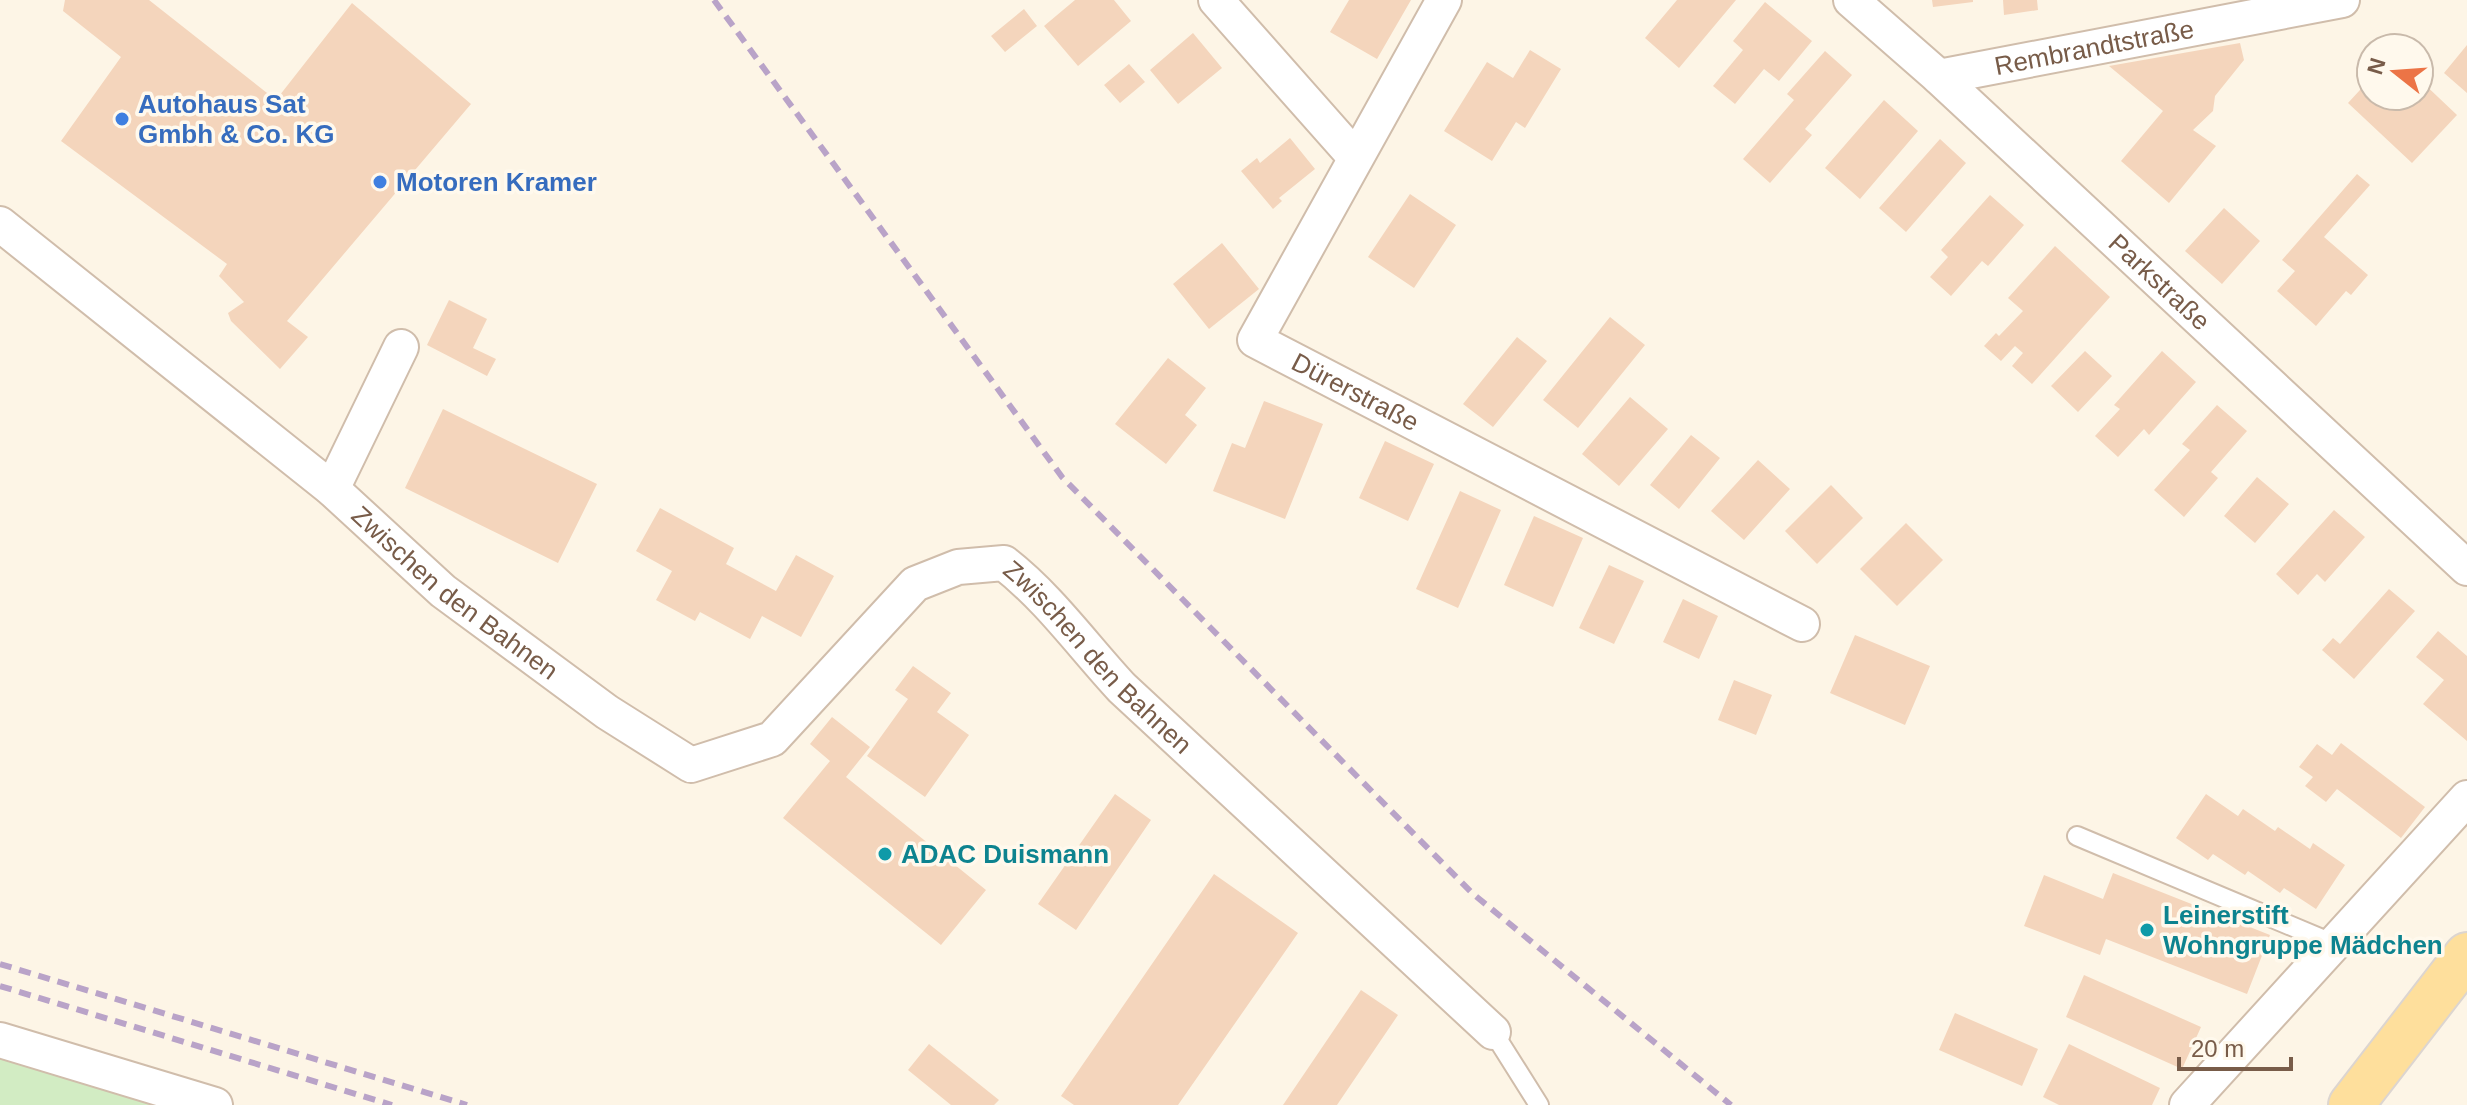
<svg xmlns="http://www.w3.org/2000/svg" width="2467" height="1105" viewBox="0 0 2467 1105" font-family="Helvetica,sans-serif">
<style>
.green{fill:#d2ecc3}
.building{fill:#f4d5bc}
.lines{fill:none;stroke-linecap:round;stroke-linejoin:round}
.lane-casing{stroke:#d0bdab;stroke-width:22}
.street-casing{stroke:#d0bdab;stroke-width:38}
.primary-casing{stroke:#dcd5d0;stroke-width:48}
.lane{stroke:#fff;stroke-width:18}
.street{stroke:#fff;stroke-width:34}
.primary{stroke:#fedf9c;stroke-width:44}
.rail{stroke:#b9a3c8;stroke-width:6;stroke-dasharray:12 8;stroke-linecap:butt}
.shop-dot{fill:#3f7fe0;stroke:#fff9ed;stroke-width:3}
.culture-dot{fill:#0f9aa8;stroke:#fff9ed;stroke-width:3}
.labels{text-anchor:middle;stroke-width:7;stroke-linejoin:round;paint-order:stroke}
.street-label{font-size:26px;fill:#785c49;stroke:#fff9ed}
.shop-label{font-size:26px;font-weight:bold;fill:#366cbe;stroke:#fff9ed;text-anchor:start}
.culture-label{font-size:26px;font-weight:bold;fill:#0d838f;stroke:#fff9ed;text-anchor:start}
</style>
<rect width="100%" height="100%" fill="#fdf5e6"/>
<!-- green -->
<path class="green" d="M0,1048L191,1105H0Z"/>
<!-- building -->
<path class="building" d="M65,0H149L276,100L352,3L471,104L287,321L308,337L280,369L231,321L228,313L244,302L219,276L227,264L61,141L121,57L63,11Z
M1075,0H1114L1131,21L1078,66L1044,26Z
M1349,0H1411L1377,59L1330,32Z
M1677,0H1736L1679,68L1645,38Z
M1932,0H1973V2L1933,7Z
M2003,0H2037L2038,10L2004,15Z
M1765,2L1812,41L1779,81L1764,69L1735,104L1713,86L1743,50L1733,41Z
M1024,9L1037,26L1005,52L991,36Z
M1193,33L1222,68L1178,104L1150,70Z
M2240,43L2244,60L2215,96L2213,111L2193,130L2216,146L2169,203L2121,161L2163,111L2109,66Z
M2467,45V93L2444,73Z
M1530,50L1561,69L1525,128L1516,122L1492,161L1444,131L1487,62L1513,78Z
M1825,51L1852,75L1805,129L1812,135L1770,183L1743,159L1794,100L1787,94Z
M1129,64L1145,82L1120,103L1104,85Z
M2371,78V96H2419V79L2457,115L2412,163L2348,103Z
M1884,100L1918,131L1860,199L1825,168Z
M1290,138L1315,169L1279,198L1282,201L1273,209L1241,171L1257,158L1260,163Z
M1940,139L1966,163L1906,232L1879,208Z
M2357,174L2370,185L2324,237L2368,275L2351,295L2346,291L2316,326L2277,291L2295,271L2282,260Z
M1410,194L1456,225L1414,288L1368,257Z
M1990,195L2024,225L1988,266L1982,261L1951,296L1930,277L1948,257L1941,250Z
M2224,208L2260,241L2222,284L2185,251Z
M1222,243L1259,289L1209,329L1173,284Z
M2055,246L2110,297L2032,384L2012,366L2023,353L2015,346L2001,361L1984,346L1996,333L1999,336L2023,311L2008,298Z
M449,300L487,319L473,348L496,359L487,376L427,345Z
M1610,317L1645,345L1578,428L1543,400Z
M1517,337L1547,361L1493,427L1463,404Z
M2085,351L2112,376L2078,412L2051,386Z
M2162,351L2196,382L2149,435L2144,429L2118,457L2095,436L2120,409L2114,405Z
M1168,358L1206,388L1185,415L1197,425L1166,464L1115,424Z
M1630,397L1668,429L1619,486L1582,454Z
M1264,401L1323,424L1285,519L1213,491L1232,443L1245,448Z
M2217,405L2247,431L2211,472L2218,478L2184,517L2154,490L2190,450L2182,444Z
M443,409L597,484L558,563L405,488Z
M1691,435L1720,458L1679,509L1650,485Z
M1385,441L1434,464L1408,521L1359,498Z
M1758,460L1790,489L1744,540L1711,511Z
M2257,477L2289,504L2255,543L2224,516Z
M1831,485L1863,518L1817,564L1785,531Z
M1460,491L1501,510L1458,608L1416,589Z
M660,508L734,548L726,564L776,591L796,555L834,576L801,637L762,616L750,639L700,612L695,621L656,600L672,571L636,551Z
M2334,510L2365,537L2325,582L2317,574L2298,595L2276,574Z
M1534,516L1583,538L1553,607L1504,585Z
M1906,523L1943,560L1897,606L1860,569Z
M1609,565L1644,581L1614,644L1579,628Z
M2389,589L2415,611L2354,679L2322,650L2333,638L2340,644Z
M1683,599L1718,616L1699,659L1663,642Z
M2438,631L2467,656V741L2423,704L2444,680L2416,657Z
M1855,635L1930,666L1905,725L1830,693Z
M913,666L951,693L937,712L969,735L925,797L867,756L908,699L895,690Z
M1734,680L1772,695L1756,735L1718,720Z
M832,717L870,747L846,777L986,890L941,945L783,818L830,761L810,744Z
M2341,743L2425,807L2401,838L2337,789L2326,802L2305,786L2313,777L2299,767L2317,744L2332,755Z
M1115,794L1151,820L1076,930L1038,904Z
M2206,794L2238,816L2243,809L2275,831L2278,827L2310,849L2313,843L2345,865L2316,909L2284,888L2280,893L2248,871L2245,875L2213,854L2208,860L2176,838Z
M2113,873L2270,935L2247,994L2106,939L2100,955L2024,926L2044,875L2103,899Z
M1214,874L1298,933L1178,1105H1074L1061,1096Z
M2084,975L2201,1027L2182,1069L2066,1017Z
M1361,990L1398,1015L1337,1105H1283Z
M1955,1013L2038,1049L2022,1086L1939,1050Z
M929,1044L999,1100L994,1105H951L908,1070Z
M2069,1044L2160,1088L2152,1105H2059L2043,1097Z"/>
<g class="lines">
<defs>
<path id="lane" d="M2077,836L2334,944
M1493,1032L1539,1105"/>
<g id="street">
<path d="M1216,0L1355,157"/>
<path id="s1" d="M1444,0L1255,340L1802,624"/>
<path id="s2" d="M1851,0L1939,77L2467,568"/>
<path id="s3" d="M1939,77L2342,0"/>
<path id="s4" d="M0,224L332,489L443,591L607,712L691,765L772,739L915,584L958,567L1004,563C1049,598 1083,646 1122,688L1493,1032"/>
<path d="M332,489L401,347"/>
<path d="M0,1040L215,1105"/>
<path d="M2187,1105L2467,798"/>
</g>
<path id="primary" d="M2351,1105L2467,955"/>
</defs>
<!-- lane casing -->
<use href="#lane" class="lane-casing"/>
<!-- street casing -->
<use href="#street" class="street-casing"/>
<!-- primary casing -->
<use href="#primary" class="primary-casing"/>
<!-- lane -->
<use href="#lane" class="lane"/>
<!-- street -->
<use href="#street" class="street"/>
<!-- primary -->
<use href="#primary" class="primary"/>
<!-- rail -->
<path class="rail" d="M714,0L1062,477L1472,893L1731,1105
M0,964L467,1105
M0,986L392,1105"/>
</g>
<!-- markers -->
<g class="shop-dot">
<circle cx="122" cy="119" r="8"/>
<circle cx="380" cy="182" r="8"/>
</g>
<g class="culture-dot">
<circle cx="885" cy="854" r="8"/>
<circle cx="2147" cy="930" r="8"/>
</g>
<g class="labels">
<!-- street labels -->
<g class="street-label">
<text dy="9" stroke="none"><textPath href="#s3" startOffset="158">Rembrandtstraße</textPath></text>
<text dy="9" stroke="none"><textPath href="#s2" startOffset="418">Parkstraße</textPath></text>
<text dy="9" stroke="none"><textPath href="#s1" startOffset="502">Dürerstraße</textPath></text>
<text dy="9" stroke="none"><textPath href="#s4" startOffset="586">Zwischen den Bahnen</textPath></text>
<text dy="9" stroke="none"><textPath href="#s4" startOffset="1400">Zwischen den Bahnen</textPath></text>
</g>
<!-- shop labels -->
<g class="shop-label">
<text x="138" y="113">Autohaus Sat<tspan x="138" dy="30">Gmbh &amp; Co. KG</tspan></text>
<text x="396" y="191">Motoren Kramer</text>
</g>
<!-- culture labels -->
<g class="culture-label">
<text x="901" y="863">ADAC Duismann</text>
<text x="2163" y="924">Leinerstift<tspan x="2163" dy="30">Wohngruppe Mädchen</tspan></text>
</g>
</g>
<!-- north arrow -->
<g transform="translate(2395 72) rotate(287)"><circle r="38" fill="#fff9ed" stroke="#c9baab" stroke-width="2"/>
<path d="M0-6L14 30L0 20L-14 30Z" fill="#ec7446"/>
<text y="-12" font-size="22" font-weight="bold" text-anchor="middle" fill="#785c49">N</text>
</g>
<!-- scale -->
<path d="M2179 1057v12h112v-12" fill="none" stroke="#785c49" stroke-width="4"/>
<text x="2191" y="1057" font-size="24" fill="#785c49" stroke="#fff9ed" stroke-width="6" paint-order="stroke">20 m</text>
</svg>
